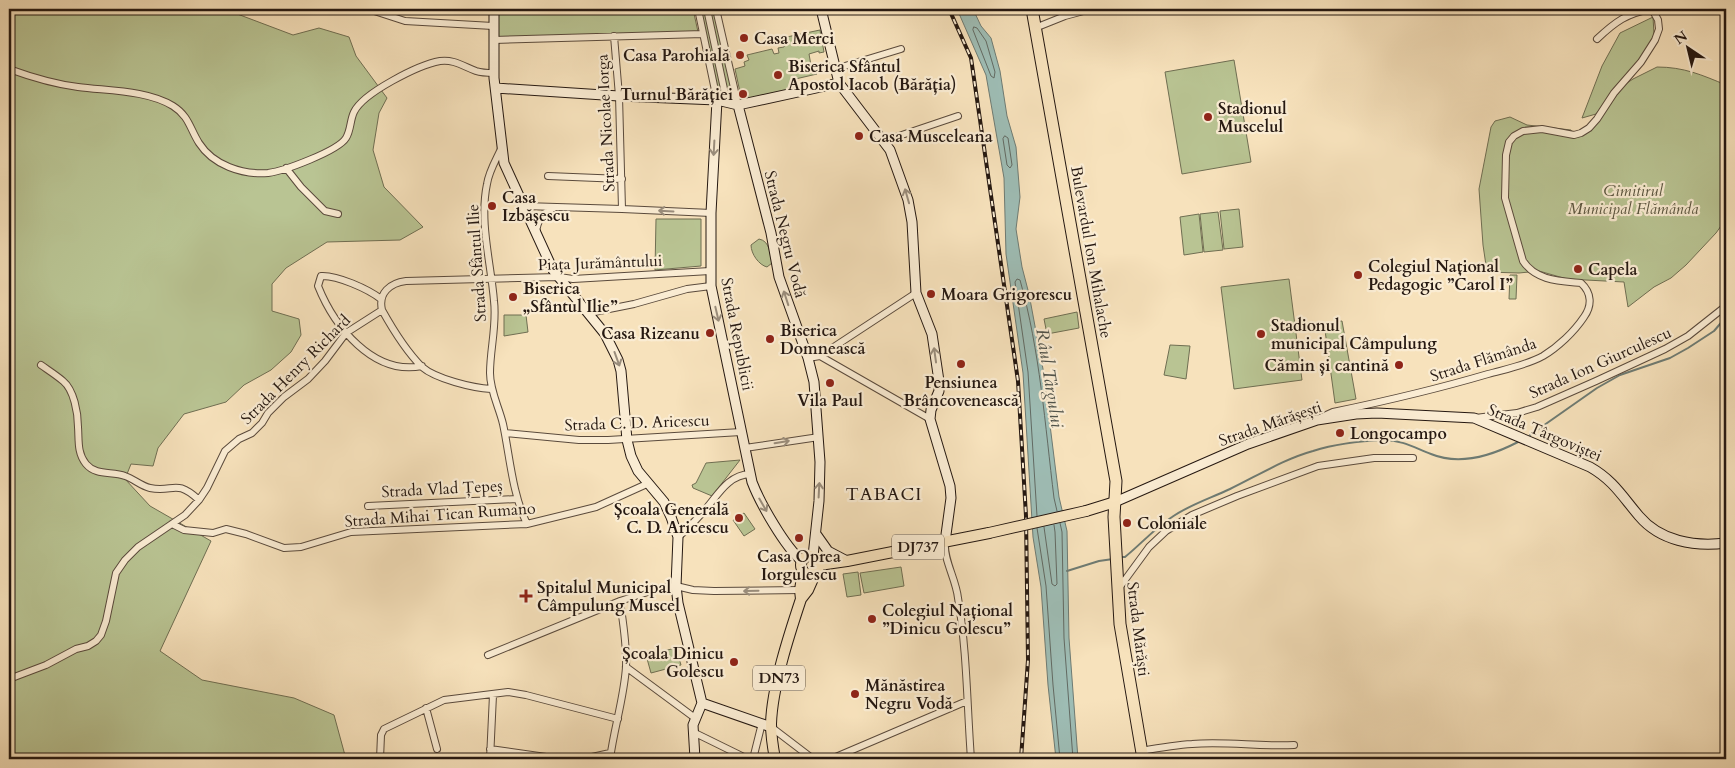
<svg xmlns="http://www.w3.org/2000/svg" width="1735" height="768" viewBox="0 0 1735 768" font-family="Cardo,serif">
<style>
.green{fill:#b9c493;stroke:#6f6e52}
.water{fill:#9ebdb5;stroke:#6e7b73}
.lines{fill:none;stroke-linecap:round;stroke-linejoin:round}
.shore{stroke:#626a63;stroke-width:1}
.stream{stroke:#6e7b73;stroke-width:2}
.street-casing{stroke:#5a4a3c;stroke-width:8}
.secondary-casing{stroke:#251811;stroke-width:11}
.primary-casing{stroke:#251811;stroke-width:12}
.highway-casing{stroke:#251811;stroke-width:13}
.street{stroke:#faecd3;stroke-width:6}
.secondary{stroke:#faecd3;stroke-width:9}
.primary{stroke:#f7e2bc;stroke-width:10}
.highway{stroke:#f7e2bc;stroke-width:11}
.rail-casing{stroke:#251811;stroke-width:4}
.rail{stroke:#faecd3;stroke-width:2;stroke-dasharray:5.5;stroke-linecap:butt}
.primary-bridge-casing{stroke:#251811;stroke-width:12;stroke-linecap:butt}
.primary-bridge{stroke:#f7e2bc;stroke-width:10}
.oneway{stroke:#9a8d7c}
.poi-dot{fill:#8f2418;stroke:#faecd3;stroke-width:2}
.labels{text-anchor:middle;stroke-width:4.5;stroke-linejoin:round;paint-order:stroke}
.shield{fill:#faecd3;stroke:#65584b;stroke-width:1}
.shield-label{font-size:15px;font-weight:bold;fill:#251811}
.poi-label{font-size:16px;font-weight:bold;fill:#251811;stroke:#faecd3;text-anchor:start}
.street-label{font-size:16px;fill:#251811;stroke:#faecd3}
.park-label{font-size:16px;font-style:italic;fill:#59543e;stroke:#faecd3}
.water-label{font-size:18px;font-style:italic;fill:#4f524a;stroke:#faecd3}
.neighbourhood-label{font-size:18px;letter-spacing:1px;fill:#251811;stroke:#faecd3}
</style>
<rect width="100%" height="100%" fill="#f7e2bc"/>
<filter id="stains"><feTurbulence type="fractalNoise" baseFrequency=".004" numOctaves="4"/><feColorMatrix values="0 0 0 0 .2 0 0 0 0 .09 0 0 0 0 .02 0 0 0 .5 -.17"/></filter>
<radialGradient id="worn" r=".72"><stop offset=".6" stop-color="#630" stop-opacity="0"/><stop offset="1" stop-color="#630" stop-opacity=".3"/></radialGradient>
<!-- green -->
<path class="green" d="M9,9H232V12L293,35L319,28L349,37L356,56L387,98L379,113L373,150L384,187L423,227L400,240L327,242L286,268L272,284V311L299,319L301,335L291,352L271,370L244,385L226,402L184,414L158,448L153,466L131,464L125,479L150,506L211,541L160,651L202,680L294,698L334,715L346,759H9Z
M497,9H693L698,32L496,38Z
M700,9H715L734,94L717,96Z
M1653,17L1654,34L1650,46L1596,114L1582,118L1602,66L1620,33Z
M820,30L824,52L819,53V51L809,54L812,71H816L817,74L791,80L793,90L747,101L745,91L740,92L735,69L745,66L744,62L749,60L747,55L772,49L774,54L779,53L778,48L784,47V44H786L782,38Z
M1234,60L1251,162L1182,174L1165,72Z
M1657,67C1684,67 1702,75 1726,85V219L1716,233L1686,265L1671,278L1654,287L1628,307L1624,282L1567,279L1539,271L1519,273L1487,272L1483,245L1479,189L1491,127L1495,121L1510,117L1527,125L1571,130L1574,137L1601,117L1624,85L1633,79Z
M1239,209L1243,247L1224,249L1220,211Z
M1218,212L1223,250L1204,252L1200,214Z
M1199,214L1203,252L1184,255L1180,217Z
M656,219H701V266L655,270Z
M759,239C770,241 770,254 772,263L767,267C759,265 751,254 751,245Z
M1510,275H1517L1516,299H1509Z
M1289,279L1302,380L1234,389L1221,287Z
M1077,312L1079,328L1047,334L1044,319Z
M504,315H526L528,332L504,336Z
M1342,321L1356,399L1335,403L1324,323Z
M1170,345L1190,346L1186,379L1164,375Z
M740,460L712,496L693,488L692,485L696,483L706,463Z
M744,513L755,529L744,536L733,520Z
M901,567L904,586L864,593L860,573Z
M858,572L861,595L847,597L843,574Z
M676,648L681,665L651,673L646,655Z"/>
<!-- water -->
<path class="water" d="M957,9H973L981,26L991,38L1000,71L1007,116L1016,147L1020,197L1016,229L1022,267L1029,294L1043,369L1059,497L1067,531L1069,638L1078,759H1056L1048,685L1041,587L1033,537L1023,373L1006,254L1004,178L986,75Z"/>
<g class="lines">
<!-- shore -->
<path class="shore" d="M974,27L977,28L986,41L995,72L994,78L991,76L973,30Z
M1005,136L1008,138L1012,165L1010,168L1007,165L1003,139Z
M1037,516L1028,372L1015,282L1017,279L1020,280C1040,351 1045,425 1054,498L1057,511
M1060,523L1062,532L1064,638L1073,759
M1044,527L1052,584L1055,586L1057,584L1055,532L1054,525
M1037,528L1046,586L1053,685L1060,759"/>
<!-- stream -->
<path class="stream" d="M1530,435L1597,388L1620,375L1670,358L1688,348L1714,331L1726,317
M1120,557H1125C1141,544 1155,528 1172,517C1189,505 1211,498 1230,489C1257,476 1284,459 1313,451C1335,444 1360,441 1384,440C1402,440 1415,448 1431,454C1460,466 1491,456 1518,442
M1067,571L1099,561L1113,559"/>
<defs>
<path id="street" d="M368,9L405,21L493,26
M698,9L717,100
M707,9L727,103
M716,9L738,105
M1035,28L1065,16L1091,9
M614,36L619,96L622,209
M1597,39C1615,22 1627,13 1652,9
M494,40L703,34
M9,69C31,77 54,84 78,87C108,91 147,90 173,106C189,116 190,129 199,143C213,165 242,175 268,173C284,171 338,151 346,138C351,130 350,120 354,112C363,93 418,65 440,61C453,59 463,66 476,71C482,73 488,73 494,73
M835,69L901,49
M884,141L958,116
M501,149C496,160 489,171 487,184C479,222 491,263 494,301C497,325 490,349 490,373C490,391 499,407 503,424C510,457 512,493 527,524
M286,168L301,187L325,211L338,214
M548,176L622,179
M524,206L622,209L711,213
M536,233C537,221 543,212 554,208
M381,299C368,289 337,275 321,276L318,286C334,326 373,376 422,366
M589,313L634,304L687,289L711,286
M820,356L916,293
M808,358L820,356L930,419
M41,365C48,370 56,375 63,381C74,390 78,413 78,427C79,440 77,453 86,464C96,476 112,471 125,476C134,479 141,486 150,488C174,493 175,478 199,500
M491,389C473,388 436,379 422,367C407,352 392,328 382,310C378,293 390,283 406,281L559,277L573,279L710,271
M1322,417L1333,412C1386,401 1437,389 1488,374C1506,369 1527,365 1543,356C1558,347 1574,332 1584,317C1592,306 1592,293 1581,283C1560,281 1536,281 1523,261L1505,198L1506,155L1509,142L1514,136L1523,131L1542,129L1574,135L1581,133L1589,128L1597,119L1614,93L1641,62L1655,40L1659,29L1658,20L1652,9
M1475,418L1517,413L1537,407L1596,381L1665,349L1688,336L1726,306
M505,433L579,440H608L741,432
M745,448L819,437
M368,506L517,499
M172,524L184,530L213,533L226,529L246,534L284,548L301,547L351,532L527,524L596,507L649,483
M678,537C687,530 695,521 703,512C717,497 727,475 750,474
M945,542C943,559 956,579 958,598C967,651 967,705 971,759
M1119,588L1149,547L1166,531L1192,515L1237,496L1318,466L1374,458H1413
M488,655L620,601L657,589L676,586L693,590L714,591L800,590
M626,667L695,718
M9,679L46,665L76,649L88,646L96,641L101,635L106,621L116,573L125,560L138,547L185,515L199,500L207,488L225,451L239,439L252,433L262,423L268,413L284,397L308,379L325,361L346,333L382,310
M426,708L437,749
M771,727L813,759
M693,732L748,759
M490,749L560,759H583L610,753
M1141,751C1158,748 1175,745 1192,744C1226,741 1260,747 1294,745
M380,759L381,735L384,729L444,700L508,692L526,695L618,719
M490,759L493,695
M610,759C614,728 624,698 626,667C627,645 623,623 620,601
M753,759L762,723
M831,759L967,701"/>
<path id="secondary" d="M494,9V78L504,163L553,270L605,334L618,360L621,371L627,440L631,456L638,471L664,502L671,517L678,537L676,586L678,603L702,703
M821,9L839,83L890,150L908,200L912,222L916,293L932,334L939,381V391L931,410L930,419L950,486L951,498L945,542
M496,88L619,96L717,100L738,105L839,83
M717,100L711,213V286L752,482C760,503 785,547 802,561
M738,105L771,233L779,277L808,358L814,382L820,462L819,501L813,556
M1115,502L1248,444L1317,420L1356,414L1377,413L1474,418L1590,467C1613,480 1622,496 1639,516C1660,541 1694,547 1726,543
M816,534L828,551L847,561
M702,703L771,727
M695,759L693,725L702,703"/>
<path id="primary" d="M1086,511L1115,502
M801 565a9 9 0 1 1 18 0a9 9 0 1 1-18 0Z
M819,565L847,561L989,533
M801,599L808,590L816,572
M775,759C773,748 771,736 771,724C772,687 789,635 801,599L800,590L803,571"/>
<path id="highway" d="M1032,9L1116,481L1114,517L1120,624L1143,759"/>
</defs>
<!-- street casing -->
<use href="#street" class="street-casing"/>
<!-- secondary casing -->
<use href="#secondary" class="secondary-casing"/>
<!-- primary casing -->
<use href="#primary" class="primary-casing"/>
<!-- highway casing -->
<use href="#highway" class="highway-casing"/>
<!-- street -->
<use href="#street" class="street"/>
<!-- secondary -->
<use href="#secondary" class="secondary"/>
<!-- primary -->
<use href="#primary" class="primary"/>
<!-- highway -->
<use href="#highway" class="highway"/>
<defs>
<path id="rail" d="M949,9L971,58L1018,381L1026,516L1028,660L1021,759"/>
</defs>
<!-- rail casing -->
<use href="#rail" class="rail-casing"/>
<!-- rail -->
<use href="#rail" class="rail"/>
<defs>
<path id="primary-bridge" d="M989,533L1086,511"/>
</defs>
<!-- primary-bridge casing -->
<use href="#primary-bridge" class="primary-bridge-casing"/>
<!-- primary-bridge -->
<use href="#primary-bridge" class="primary-bridge"/>
</g>
<!-- one-way arrows -->
<defs><path id="oneway-shaft" d="M-6 0H5M1.5-3L5.5 0L1.5 3" fill="none" stroke-width="1.6" stroke-linecap="round" stroke-linejoin="round" transform="scale(1.25)"/></defs>
<g class="oneway">
<use href="#oneway-shaft" transform="translate(714 148) rotate(93)"/>
<use href="#oneway-shaft" transform="translate(907 196) rotate(-106)"/>
<use href="#oneway-shaft" transform="translate(666 211) rotate(-177)"/>
<use href="#oneway-shaft" transform="translate(786 298) rotate(-108)"/>
<use href="#oneway-shaft" transform="translate(717 314) rotate(77)"/>
<use href="#oneway-shaft" transform="translate(935 355) rotate(-98)"/>
<use href="#oneway-shaft" transform="translate(617 359) rotate(70)"/>
<use href="#oneway-shaft" transform="translate(782 442) rotate(-9)"/>
<use href="#oneway-shaft" transform="translate(819 490) rotate(-87)"/>
<use href="#oneway-shaft" transform="translate(763 505) rotate(60)"/>
<use href="#oneway-shaft" transform="translate(751 591) rotate(179)"/>
</g>
<!-- markers -->
<g class="poi-dot">
<circle cx="744" cy="38" r="5"/>
<circle cx="740" cy="55" r="5"/>
<circle cx="778" cy="75" r="5"/>
<circle cx="743" cy="94" r="5"/>
<circle cx="1208" cy="117" r="5"/>
<circle cx="859" cy="136" r="5"/>
<circle cx="492" cy="206" r="5"/>
<circle cx="1578" cy="269" r="5"/>
<circle cx="1358" cy="275" r="5"/>
<circle cx="931" cy="294" r="5"/>
<circle cx="513" cy="297" r="5"/>
<circle cx="710" cy="333" r="5"/>
<circle cx="1261" cy="334" r="5"/>
<circle cx="770" cy="339" r="5"/>
<circle cx="961" cy="364" r="5"/>
<circle cx="1399" cy="365" r="5"/>
<circle cx="830" cy="383" r="5"/>
<circle cx="1340" cy="433" r="5"/>
<circle cx="739" cy="518" r="5"/>
<circle cx="1127" cy="523" r="5"/>
<circle cx="799" cy="538" r="5"/>
<path d="M523.5 588.5h5v5h5v5h-5v5h-5v-5h-5v-5h5z"/>
<circle cx="872" cy="619" r="5"/>
<circle cx="734" cy="662" r="5"/>
<circle cx="855" cy="694" r="5"/>
</g>
<g class="labels">
<!-- shield labels -->
<g class="shield">
<rect x="892" y="534.5" width="52" height="25" rx="4"/>
<rect x="753" y="665.5" width="52" height="25" rx="4"/>
</g>
<g class="shield-label">
<text x="918" y="552">DJ737</text>
<text x="779" y="683">DN73</text>
</g>
<!-- poi labels -->
<g class="poi-label">
<text x="754" y="44">Casa Merci</text>
<text x="730" y="61" text-anchor="end">Casa Parohială</text>
<text x="788" y="72">Biserica Sfântul<tspan x="788" dy="18">Apostol Iacob (Bărăția)</tspan></text>
<text x="733" y="100" text-anchor="end">Turnul Bărăției</text>
<text x="1218" y="114">Stadionul<tspan x="1218" dy="18">Muscelul</tspan></text>
<text x="869" y="142">Casa Musceleana</text>
<text x="502" y="203">Casa<tspan x="502" dy="18">Izbășescu</tspan></text>
<text x="1368" y="272">Colegiul Național<tspan x="1368" dy="18">Pedagogic ”Carol I”</tspan></text>
<text x="1588" y="275">Capela</text>
<text x="523" y="294">Biserica<tspan x="523" dy="18">„Sfântul Ilie”</tspan></text>
<text x="941" y="300">Moara Grigorescu</text>
<text x="1271" y="331">Stadionul<tspan x="1271" dy="18">municipal Câmpulung</tspan></text>
<text x="780" y="336">Biserica<tspan x="780" dy="18">Domnească</tspan></text>
<text x="700" y="339" text-anchor="end">Casa Rizeanu</text>
<text x="1389" y="371" text-anchor="end">Cămin și cantină</text>
<text x="961" y="388" text-anchor="middle">Pensiunea<tspan x="961" dy="18">Brâncovenească</tspan></text>
<text x="830" y="406" text-anchor="middle">Vila Paul</text>
<text x="1350" y="439">Longocampo</text>
<text x="729" y="515" text-anchor="end">Școala Generală<tspan x="729" dy="18">C. D. Aricescu</tspan></text>
<text x="1137" y="529">Coloniale</text>
<text x="799" y="562" text-anchor="middle">Casa Oprea<tspan x="799" dy="18">Iorgulescu</tspan></text>
<text x="537" y="593">Spitalul Municipal<tspan x="537" dy="18">Câmpulung Muscel</tspan></text>
<text x="882" y="616">Colegiul Național<tspan x="882" dy="18">”Dinicu Golescu”</tspan></text>
<text x="724" y="659" text-anchor="end">Școala Dinicu<tspan x="724" dy="18">Golescu</tspan></text>
<text x="865" y="691">Mănăstirea<tspan x="865" dy="18">Negru Vodă</tspan></text>
</g>
<!-- street labels -->
<g class="street-label">
<text transform="translate(605 123) rotate(-93)" y="6">Strada Nicolae Iorga</text>
<text transform="translate(786 234) rotate(76)" y="6">Strada Negru Vodă</text>
<text transform="translate(1092 252) rotate(80)" y="6">Bulevardul Ion Mihalache</text>
<text transform="translate(600 262) rotate(-2)" y="6">Piața Jurământului</text>
<text transform="translate(476 263) rotate(-94)" y="6">Strada Sfântul Ilie</text>
<text transform="translate(738 334) rotate(79)" y="6">Strada Republicii</text>
<text transform="translate(1483 359) rotate(-18)" y="6">Strada Flămânda</text>
<text transform="translate(1600 362) rotate(-24)" y="6">Strada Ion Giurculescu</text>
<text transform="translate(295 369) rotate(-45)" y="6">Strada Henry Richard</text>
<text transform="translate(637 422) rotate(-2)" y="6">Strada C. D. Aricescu</text>
<text transform="translate(1270 423) rotate(-19)" y="6">Strada Mărășești</text>
<text transform="translate(1545 432) rotate(23)" y="6">Strada Târgoviștei</text>
<text transform="translate(442 488) rotate(-3)" y="6">Strada Vlad Țepeș</text>
<text transform="translate(440 514) rotate(-4)" y="6">Strada Mihai Tican Rumano</text>
<text transform="translate(1139 629) rotate(83)" y="6">Strada Mărăști</text>
</g>
<!-- park labels -->
<g class="park-label">
<text x="1633" y="196">Cimitirul<tspan x="1633" dy="18">Municipal Flămânda</tspan></text>
</g>
<!-- water labels -->
<g class="water-label">
<text transform="translate(1050 378) rotate(81)" y="6">Râul Târgului</text>
</g>
<!-- neighbourhood labels -->
<g class="neighbourhood-label">
<text x="884" y="500">TABACI</text>
</g>
</g>
<!-- margin -->
<rect width="1735" height="768" fill="none" stroke="#f7e2bc" stroke-width="30"/>
<rect x="10" y="10" width="1715" height="748" fill="none" stroke="#251811" stroke-width="2.5"/>
<rect x="15" y="15" width="1705" height="738" fill="none" stroke="#251811"/>
<!-- north arrow -->
<g transform="translate(1688 48) rotate(325)" stroke="#faecd3" stroke-width="4" paint-order="stroke">
<path d="M0-4L9 19L0 12L-9 19Z" fill="#251811"/>
<text y="-8" font-size="14" font-weight="bold" text-anchor="middle" fill="#251811">N</text>
</g>
<rect width="100%" height="100%" filter="url(#stains)"/>
<rect width="100%" height="100%" fill="url(#worn)"/>
</svg>
